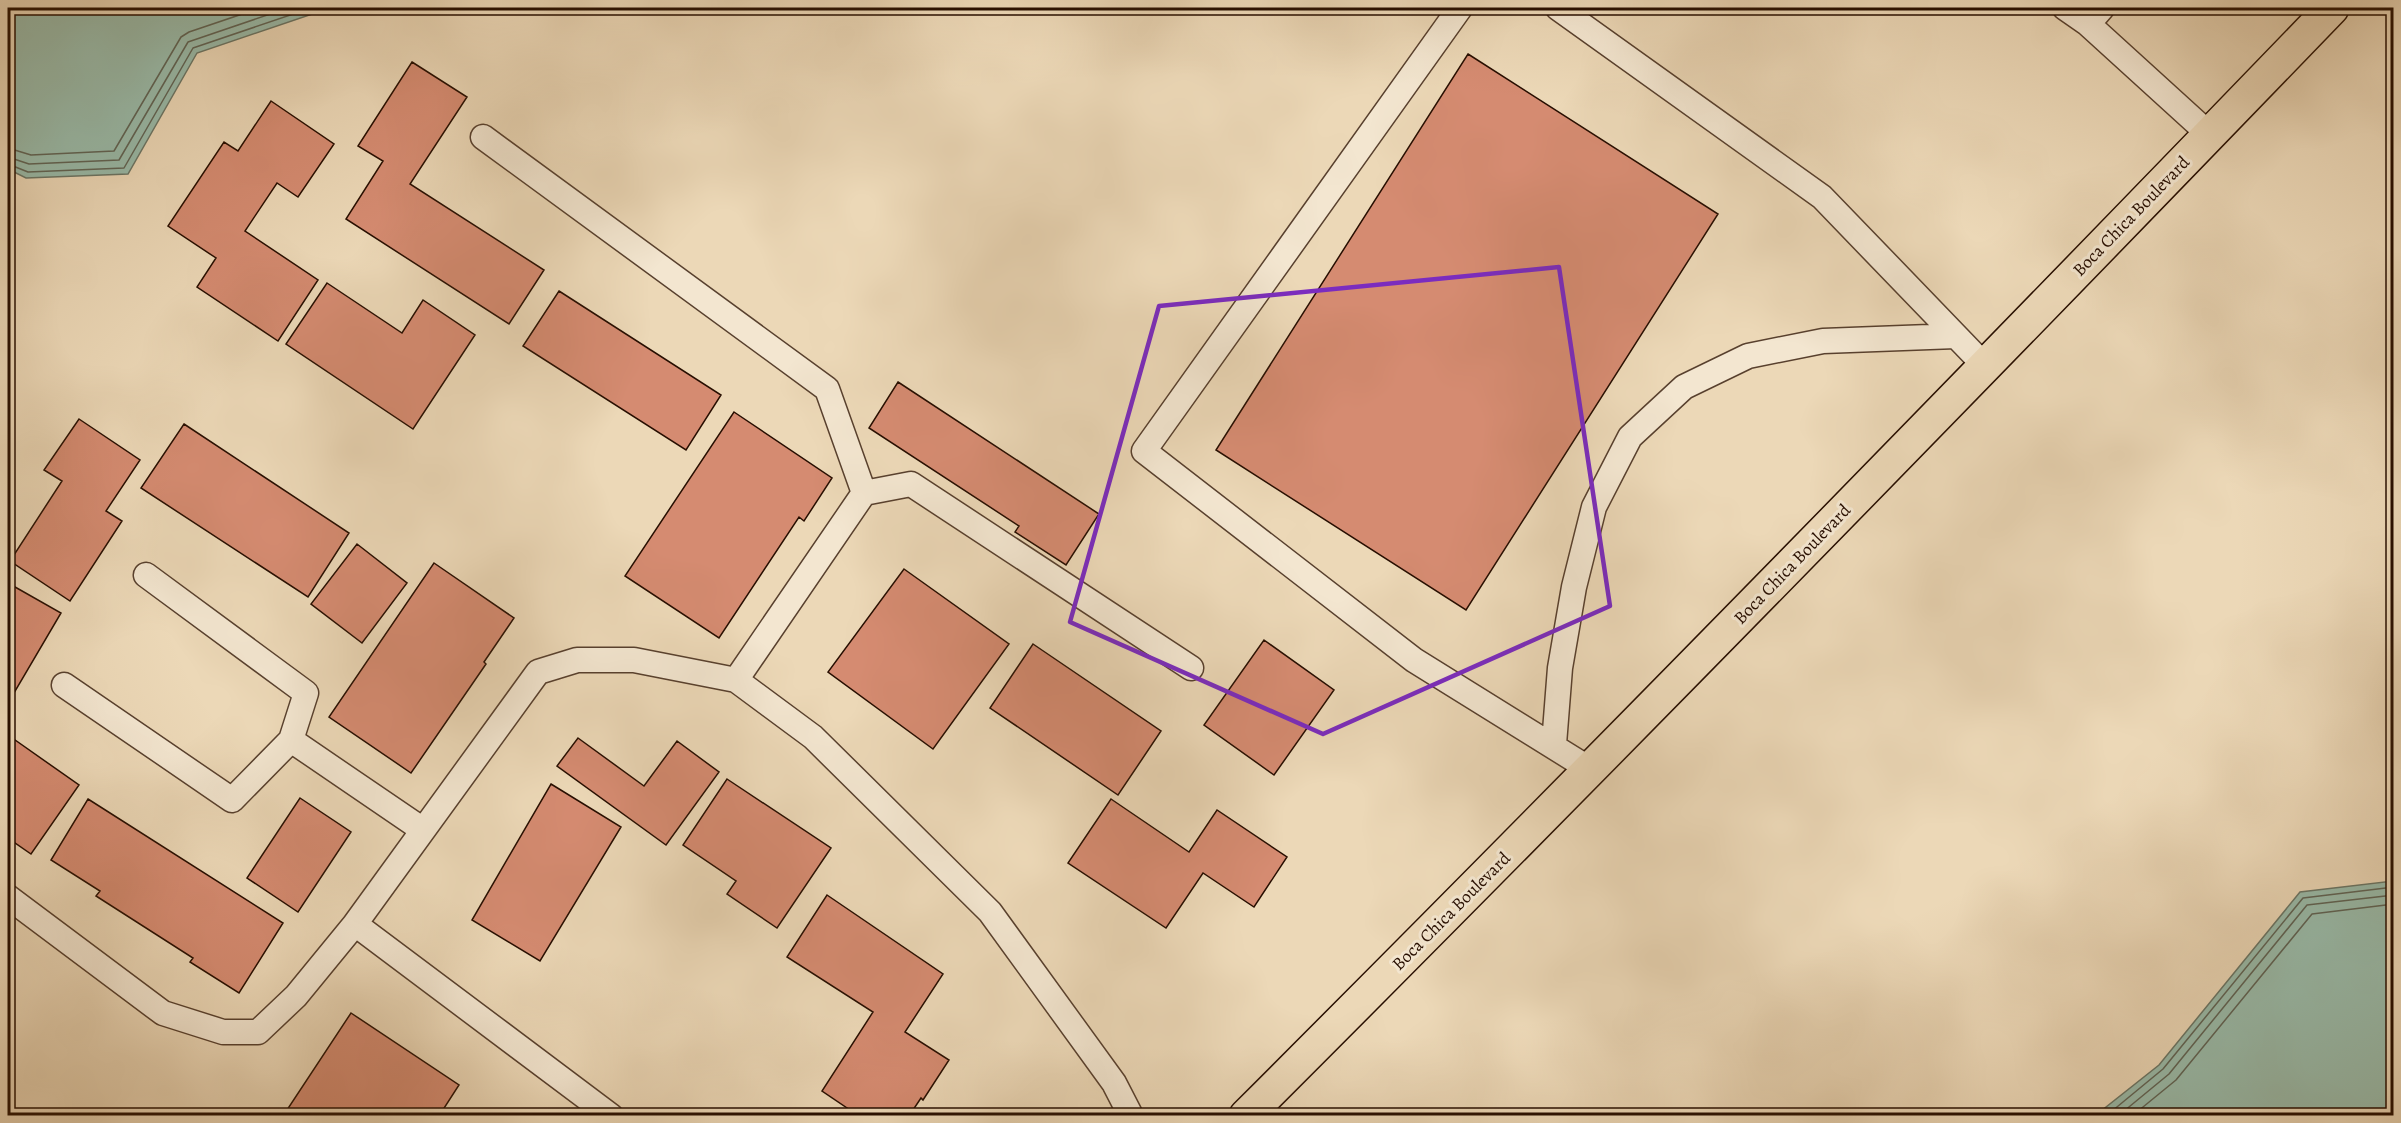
<svg xmlns="http://www.w3.org/2000/svg" width="2401" height="1123" viewBox="0 0 2401 1123" font-family="Alegreya,serif">
<style>
.water{fill:#9ba;stroke:#6b7666;stroke-width:1.5}
.lines{fill:none;stroke-linecap:round;stroke-linejoin:round}
.shore{stroke:#606455;stroke-width:1.5}
.building{fill:#d58b71;stroke:#270e00;stroke-width:1.5}
.lane-casing{stroke:#58402e;stroke-width:27}
.primary-casing{stroke:#270e00;stroke-width:36}
.lane{stroke:#f3e6d0;stroke-width:24}
.primary{stroke:#ecd8b7;stroke-width:33}
.marked{fill:none;stroke:#7b2cbf;stroke-width:4.5;stroke-linejoin:round}
.labels{text-anchor:middle;stroke-width:6;stroke-linejoin:round;paint-order:stroke}
.street-label{font-size:18px;fill:#270e00;stroke:#f3e6d0}
</style>
<rect width="100%" height="100%" fill="#ecd8b7"/>
<filter id="stains"><feTurbulence type="fractalNoise" baseFrequency=".00333" numOctaves="4"/><feColorMatrix values="0 0 0 0 .2 0 0 0 0 .09 0 0 0 0 .02 0 0 0 .5 -.17"/></filter>
<radialGradient id="worn" r=".72"><stop offset=".6" stop-color="#630" stop-opacity="0"/><stop offset="1" stop-color="#630" stop-opacity=".3"/></radialGradient>
<!-- water -->
<path class="water" d="M8,8H330L197,53L128,174L26,178L8,169Z
M2393,881V1115H2096L2159,1065L2300,892Z"/>
<g class="lines">
<!-- shore -->
<path class="shore" d="M8,148L31,155L114,151L181,37L189,32L260,8
M8,157L29,164L119,160L188,42L288,8
M8,164L28,172L124,168L193,48L311,8
M2106,1116L2163,1069L2303,898L2394,887
M2118,1116L2169,1074L2307,905L2394,895
M2132,1116L2176,1080L2312,914L2394,904"/>
</g>
<!-- building -->
<path class="building" d="M1468,54L1718,214L1466,610L1216,450Z
M412,62L467,97L410,184L544,270L509,324L346,219L383,161L358,146Z
M271,101L334,144L298,197L277,183L245,231L318,280L278,341L197,287L216,258L168,226L224,142L238,151Z
M327,283L402,333L423,300L475,335L413,429L286,344Z
M559,291L721,395L686,450L523,346Z
M898,382L1099,514L1066,565L1015,532L1019,526L869,428Z
M734,412L832,478L804,521L799,517L719,638L625,576Z
M79,419L140,460L106,511L122,521L70,601L10,561L62,481L44,470Z
M184,424L349,533L308,597L141,488Z
M357,544L407,583L362,643L311,604Z
M434,563L514,618L484,662L486,664L411,773L329,717Z
M904,569L1009,644L933,749L828,672Z
M8,583L61,613L14,693L8,689Z
M1264,640L1334,690L1274,775L1204,725Z
M1033,644L1161,731L1118,795L990,708Z
M8,735L79,785L31,854L8,838Z
M578,738L644,786L677,741L719,772L666,845L557,766Z
M727,779L831,848L777,928L727,894L736,881L683,845Z
M551,784L621,827L540,961L472,920Z
M300,798L351,832L298,912L247,878Z
M88,799L283,923L239,993L190,962L193,958L96,896L100,891L51,860Z
M1111,799L1189,852L1217,810L1287,857L1254,907L1203,873L1166,928L1068,863Z
M827,895L943,974L905,1032L949,1060L923,1100L921,1098L909,1116H859L822,1091L873,1012L787,957Z
M351,1013L459,1085L439,1116H283Z"/>
<g class="lines">
<defs>
<path id="lane" d="M1460,8L1144,451L1414,660L1591,770
M1558,8L1822,197L1986,367
M2065,8L2088,24
M2102,8L2088,24L2210,135
M483,137L827,389L864,493L736,680
M864,493L911,484L1191,668
M146,575L306,693L291,740L423,830
M64,685L232,800L291,740
M1554,744L1560,668L1574,587L1594,507L1630,437L1684,387L1748,356L1823,341L1956,336
M8,897L163,1013L223,1032H258L296,996L355,924
M611,1116L355,924L538,672L577,660H634L736,680L813,737L990,912L1114,1083L1131,1116"/>
<path id="primary" d="M1246,1116C1612,750 1973,380 2332,8"/>
</defs>
<!-- lane casing -->
<use href="#lane" class="lane-casing"/>
<!-- primary casing -->
<use href="#primary" class="primary-casing"/>
<!-- lane -->
<use href="#lane" class="lane"/>
<!-- primary -->
<use href="#primary" class="primary"/>
</g>
<!-- marked area -->
<path class="marked" d="M1559,267L1610,606L1323,734L1070,622L1159,306Z"/>
<g class="labels">
<!-- street labels -->
<g class="street-label">
<text transform="translate(2131 216) rotate(-46)" y="6">Boca Chica Boulevard</text>
<text transform="translate(1792 564) rotate(-46)" y="6">Boca Chica Boulevard</text>
<text transform="translate(1451 911) rotate(-45)" y="6">Boca Chica Boulevard</text>
</g>
</g>
<!-- margin -->
<rect width="2401" height="1123" fill="none" stroke="#ecd8b7" stroke-width="30"/>
<rect x="9" y="9" width="2383" height="1105" fill="none" stroke="#270e00" stroke-width="3"/>
<rect x="15" y="15" width="2371" height="1093" fill="none" stroke="#270e00" stroke-width="1.5"/>
<rect width="100%" height="100%" filter="url(#stains)"/>
<rect width="100%" height="100%" fill="url(#worn)"/>
</svg>
